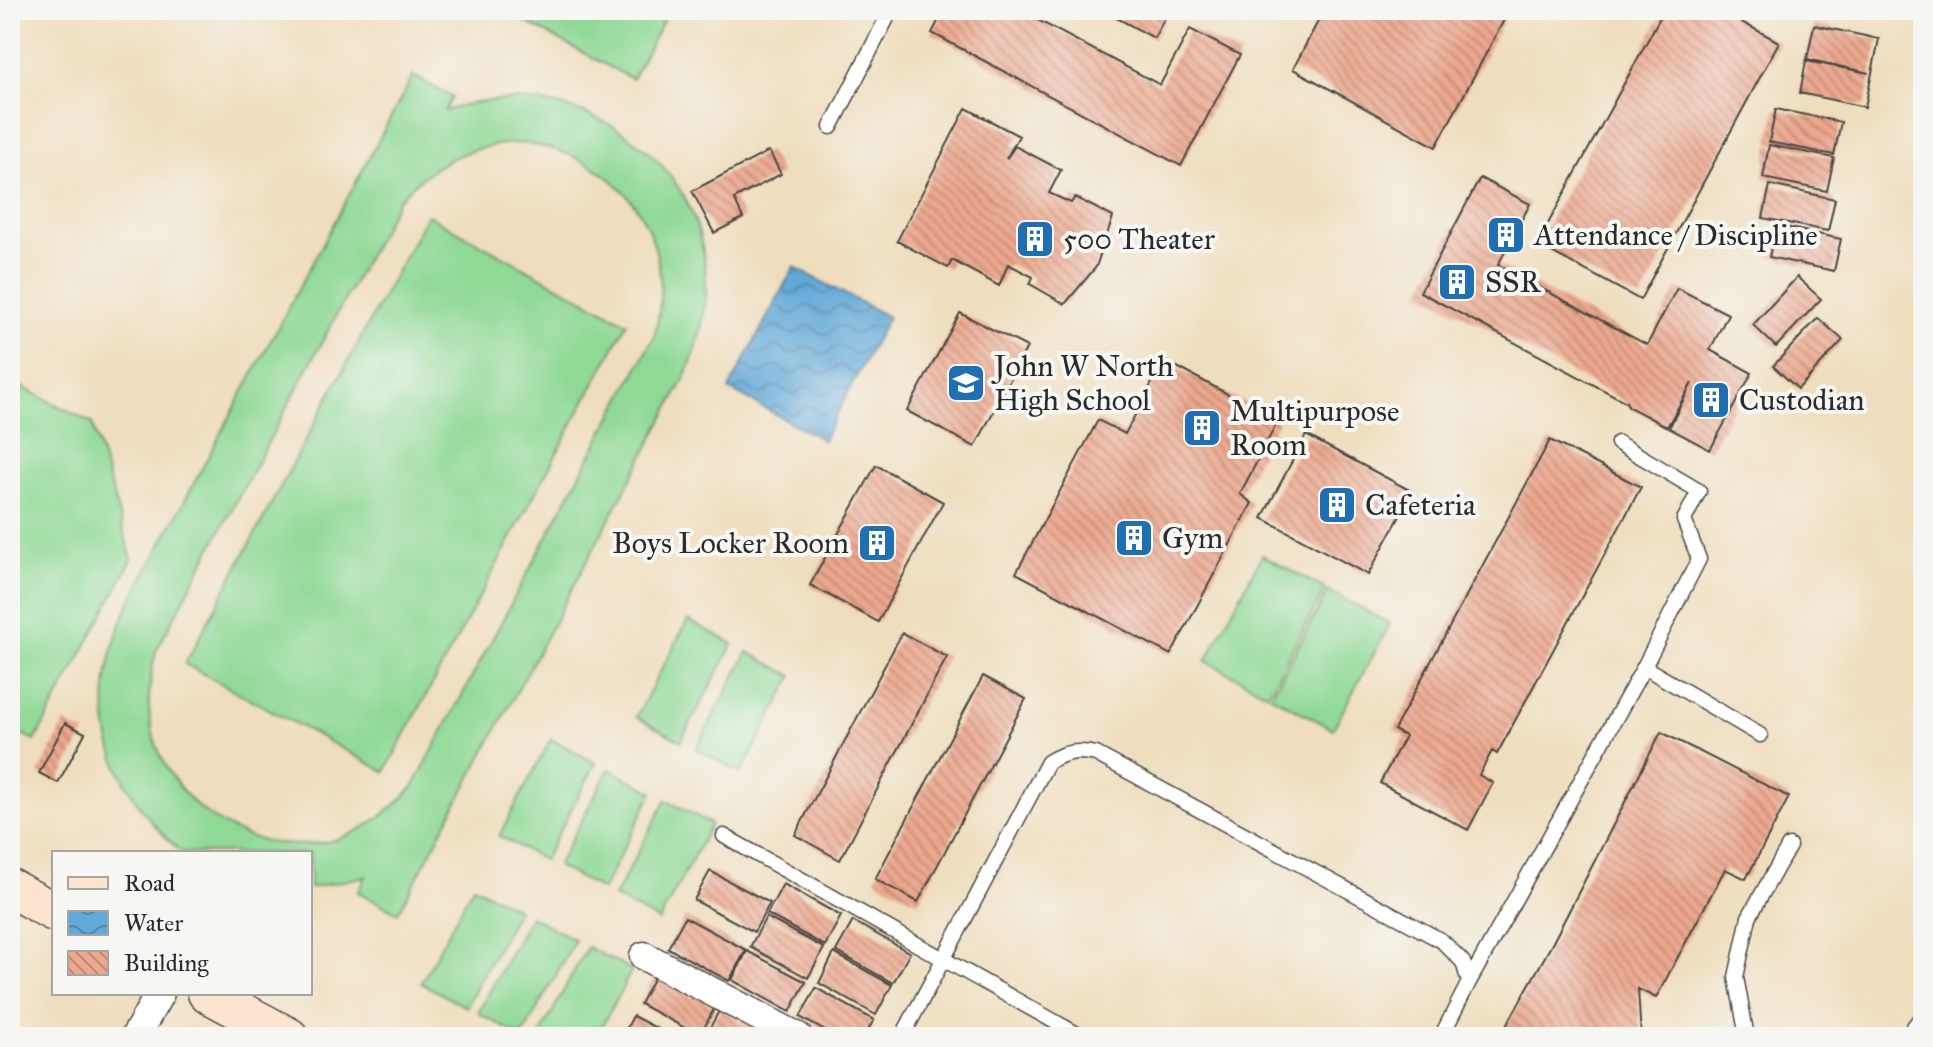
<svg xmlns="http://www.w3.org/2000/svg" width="1933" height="1047" viewBox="0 0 1933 1047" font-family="'IM FELL Great Primer',serif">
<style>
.pitch{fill:#8fd995;stroke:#5d8260;stroke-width:2;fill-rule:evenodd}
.water{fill:url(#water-waves);stroke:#466a82;stroke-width:2}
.building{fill:url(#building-back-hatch)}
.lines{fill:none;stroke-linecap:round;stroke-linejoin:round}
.service-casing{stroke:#484641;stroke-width:17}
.minor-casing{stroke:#484641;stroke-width:31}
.secondary-casing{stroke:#484641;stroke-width:41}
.service{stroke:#fff;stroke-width:14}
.minor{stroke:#fff;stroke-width:28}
.secondary{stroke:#fde4d1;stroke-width:38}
.labels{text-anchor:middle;stroke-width:8;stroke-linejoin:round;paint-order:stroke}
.poi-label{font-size:30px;fill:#2b2b2b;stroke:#f6f6f2;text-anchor:start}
</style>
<defs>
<pattern id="water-waves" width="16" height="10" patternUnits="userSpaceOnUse" patternTransform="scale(2)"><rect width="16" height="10" fill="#62a8d8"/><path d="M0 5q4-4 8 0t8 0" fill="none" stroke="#5189af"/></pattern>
<pattern id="building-back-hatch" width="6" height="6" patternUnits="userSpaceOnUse" patternTransform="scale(2)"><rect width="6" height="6" fill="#eca88e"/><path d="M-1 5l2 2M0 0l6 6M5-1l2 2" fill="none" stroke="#bf8974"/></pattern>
</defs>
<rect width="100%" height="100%" fill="#f6f6f2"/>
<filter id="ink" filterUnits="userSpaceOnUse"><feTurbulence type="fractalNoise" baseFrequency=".0125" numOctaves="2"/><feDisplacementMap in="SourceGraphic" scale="16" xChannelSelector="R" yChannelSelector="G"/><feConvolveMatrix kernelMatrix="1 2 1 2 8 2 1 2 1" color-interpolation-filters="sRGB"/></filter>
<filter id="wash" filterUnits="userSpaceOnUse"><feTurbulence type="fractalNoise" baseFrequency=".006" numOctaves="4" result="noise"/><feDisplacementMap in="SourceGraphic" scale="32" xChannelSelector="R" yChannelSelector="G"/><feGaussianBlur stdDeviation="1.8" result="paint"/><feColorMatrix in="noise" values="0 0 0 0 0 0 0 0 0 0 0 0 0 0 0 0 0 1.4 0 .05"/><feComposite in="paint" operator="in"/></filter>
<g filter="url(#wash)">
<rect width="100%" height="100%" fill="#efdebe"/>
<!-- pitch -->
<path class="pitch" d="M503,10H669L632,79Z
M413,76L452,97L445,111C559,72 694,140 705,267C709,307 700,343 684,380L398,913L358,892L366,876L310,888V853H184L180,851C103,781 86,704 127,608ZM518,143C622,152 681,237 654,337L413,787C392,810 368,829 338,839C253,864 162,805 150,718C147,695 151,673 156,651L398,200C432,163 468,145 518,143Z
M427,215L627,323L385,772L185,664Z
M10,381L92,423L132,560L35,741L10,728Z
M1262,555L1325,589L1268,694L1206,661Z
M1328,591L1390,624L1333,729L1271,696Z
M688,620L733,644L681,741L636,717Z
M748,652L793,676L741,773L696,749Z
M551,739L596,763L544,860L499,836Z
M609,769L653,792L602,890L557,866Z
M666,800L711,824L659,921L614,897Z
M473,886L518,909L466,1007L421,983Z
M530,916L575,940L522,1037L478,1013Z
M587,947L632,970L596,1037H539Z"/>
<!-- water -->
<path class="water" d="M794,267L888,317L823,440L729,389Z"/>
<g id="blocks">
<!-- building -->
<path class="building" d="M944,10H1019L1160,85L1190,29L1240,55L1181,166L932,33Z
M1102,10H1169L1154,38Z
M1324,10H1489L1505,18L1436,147L1293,69Z
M1664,10H1719L1779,42L1640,300L1537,244Z
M1814,25L1879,39L1865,107L1800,93L1806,61L1869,73L1807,59Z
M966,108L1019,136L1006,159L1015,146L1061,170L1049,193L1071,203L1075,197L1113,217L1096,267L1065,304L1030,284L1033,277L1008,264L999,286L952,260L948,268L897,241Z
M1776,109L1841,122L1834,155L1769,142Z
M1769,145L1834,158L1827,191L1763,178Z
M769,151L781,174L734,199L743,218L714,233L692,191Z
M1480,178L1530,204L1498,265L1647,345L1677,288L1728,314L1710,350L1752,373L1710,450L1669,428L1692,383L1667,427L1629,407L1626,402L1420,292Z
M1770,185L1835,199L1828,231L1763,218Z
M1776,225L1841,239L1834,271L1769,257Z
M1797,277L1821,299L1776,347L1753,325Z
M960,313L1027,347L975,447L907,411Z
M1818,318L1843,340L1798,389L1773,366Z
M1164,360L1278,421L1240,494L1252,503L1171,655L1016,573L1098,420L1125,434Z
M1306,435L1413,492L1368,575L1262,518Z
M1550,440L1641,487L1497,754L1492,751L1479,775L1493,783L1468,830L1380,783L1405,736L1394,730Z
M876,465L943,502L878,622L810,585Z
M902,633L947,657L840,860L795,835Z
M983,676L1026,699L918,902L875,879Z
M65,723L85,733L58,783L39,773Z
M1661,732L1789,797L1746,879L1725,869L1656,998L1638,989L1641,1037H1500L1552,944Z
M710,871L770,903L754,932L694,900Z
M783,884L841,916L825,946L767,914Z
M685,917L746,950L729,981L668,948Z
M766,917L824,948L808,978L750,947Z
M853,921L910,953L893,983L836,951Z
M747,951L806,982L790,1012L732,980Z
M834,953L892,985L876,1015L819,983Z
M655,975L715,1007L700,1036L640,1004Z
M816,988L874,1020L864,1037H836L800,1017Z
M720,1009L773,1037H705Z
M633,1016L673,1037H622Z"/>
</g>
</g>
<g filter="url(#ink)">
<use href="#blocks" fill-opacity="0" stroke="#484641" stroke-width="2"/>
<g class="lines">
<defs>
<path id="service" d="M831,127L891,10
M1618,443L1699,491L1684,520L1699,559L1644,667
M724,836L1082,1037
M1469,982L1644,667L1760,735
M902,1037L1048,762C1065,752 1076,750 1096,754L1442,941L1463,962L1469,982L1441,1037
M1747,1037L1736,977L1749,917L1789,846
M1906,1037L1923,1015"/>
<path id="minor" d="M644,956L798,1037
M135,1037L160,993"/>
<path id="secondary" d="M10,888L54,912
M207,993L289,1037"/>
</defs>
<!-- service casing -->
<use href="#service" class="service-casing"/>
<!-- minor casing -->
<use href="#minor" class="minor-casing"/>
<!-- secondary casing -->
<use href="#secondary" class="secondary-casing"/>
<!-- service -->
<use href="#service" class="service"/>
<!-- minor -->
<use href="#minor" class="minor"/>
<!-- secondary -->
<use href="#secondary" class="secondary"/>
</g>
</g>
<!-- icons -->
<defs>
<symbol id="building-square" viewBox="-11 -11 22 22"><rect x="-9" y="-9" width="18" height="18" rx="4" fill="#1f6fb2" stroke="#f6f6f2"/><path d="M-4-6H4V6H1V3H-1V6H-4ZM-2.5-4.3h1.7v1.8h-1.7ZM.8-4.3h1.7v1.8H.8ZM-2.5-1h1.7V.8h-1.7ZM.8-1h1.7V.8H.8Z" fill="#fff"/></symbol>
<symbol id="school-square" viewBox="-11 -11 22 22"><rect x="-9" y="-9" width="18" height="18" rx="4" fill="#1f6fb2" stroke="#f6f6f2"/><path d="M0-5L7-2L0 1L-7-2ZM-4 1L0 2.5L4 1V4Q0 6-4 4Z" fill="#fff"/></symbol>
</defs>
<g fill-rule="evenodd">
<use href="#building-square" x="1484" y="213" width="44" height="44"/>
<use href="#building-square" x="1013" y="217" width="44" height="44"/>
<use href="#building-square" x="1435" y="260" width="44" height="44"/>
<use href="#school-square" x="944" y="361" width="44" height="44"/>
<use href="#building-square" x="1689" y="378" width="44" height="44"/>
<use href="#building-square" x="1180" y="406" width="44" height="44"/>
<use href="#building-square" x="1315" y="483" width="44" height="44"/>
<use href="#building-square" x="1112" y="516" width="44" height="44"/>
<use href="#building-square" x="855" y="521" width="44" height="44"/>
</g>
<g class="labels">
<!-- poi labels -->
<g class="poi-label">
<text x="1534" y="245">Attendance / Discipline</text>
<text x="1063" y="249">500 Theater</text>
<text x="1485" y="292">SSR</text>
<text x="994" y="376">John W North<tspan x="994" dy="34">High School</tspan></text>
<text x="1739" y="410">Custodian</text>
<text x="1230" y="421">Multipurpose<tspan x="1230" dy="34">Room</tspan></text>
<text x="1365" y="515">Cafeteria</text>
<text x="1162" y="548">Gym</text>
<text x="849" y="553" text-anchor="end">Boys Locker Room</text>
</g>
</g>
<!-- margin -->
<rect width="1933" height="1047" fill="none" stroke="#f6f6f2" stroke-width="40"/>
<!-- legend -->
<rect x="52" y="851" width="260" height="144" fill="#f6f6f2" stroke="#a5a5a2" stroke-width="2"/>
<rect x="68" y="877" width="40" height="12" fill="#fde4d1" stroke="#a5a5a2" stroke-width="2"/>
<text x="124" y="891" font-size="24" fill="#2b2b2b">Road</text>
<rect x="68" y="911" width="40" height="24" fill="url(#water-waves)" stroke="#a5a5a2" stroke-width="2"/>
<text x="124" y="931" font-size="24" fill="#2b2b2b">Water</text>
<rect x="68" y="951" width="40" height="24" fill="url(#building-back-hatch)" stroke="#a5a5a2" stroke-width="2"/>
<text x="124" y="971" font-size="24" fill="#2b2b2b">Building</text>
</svg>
